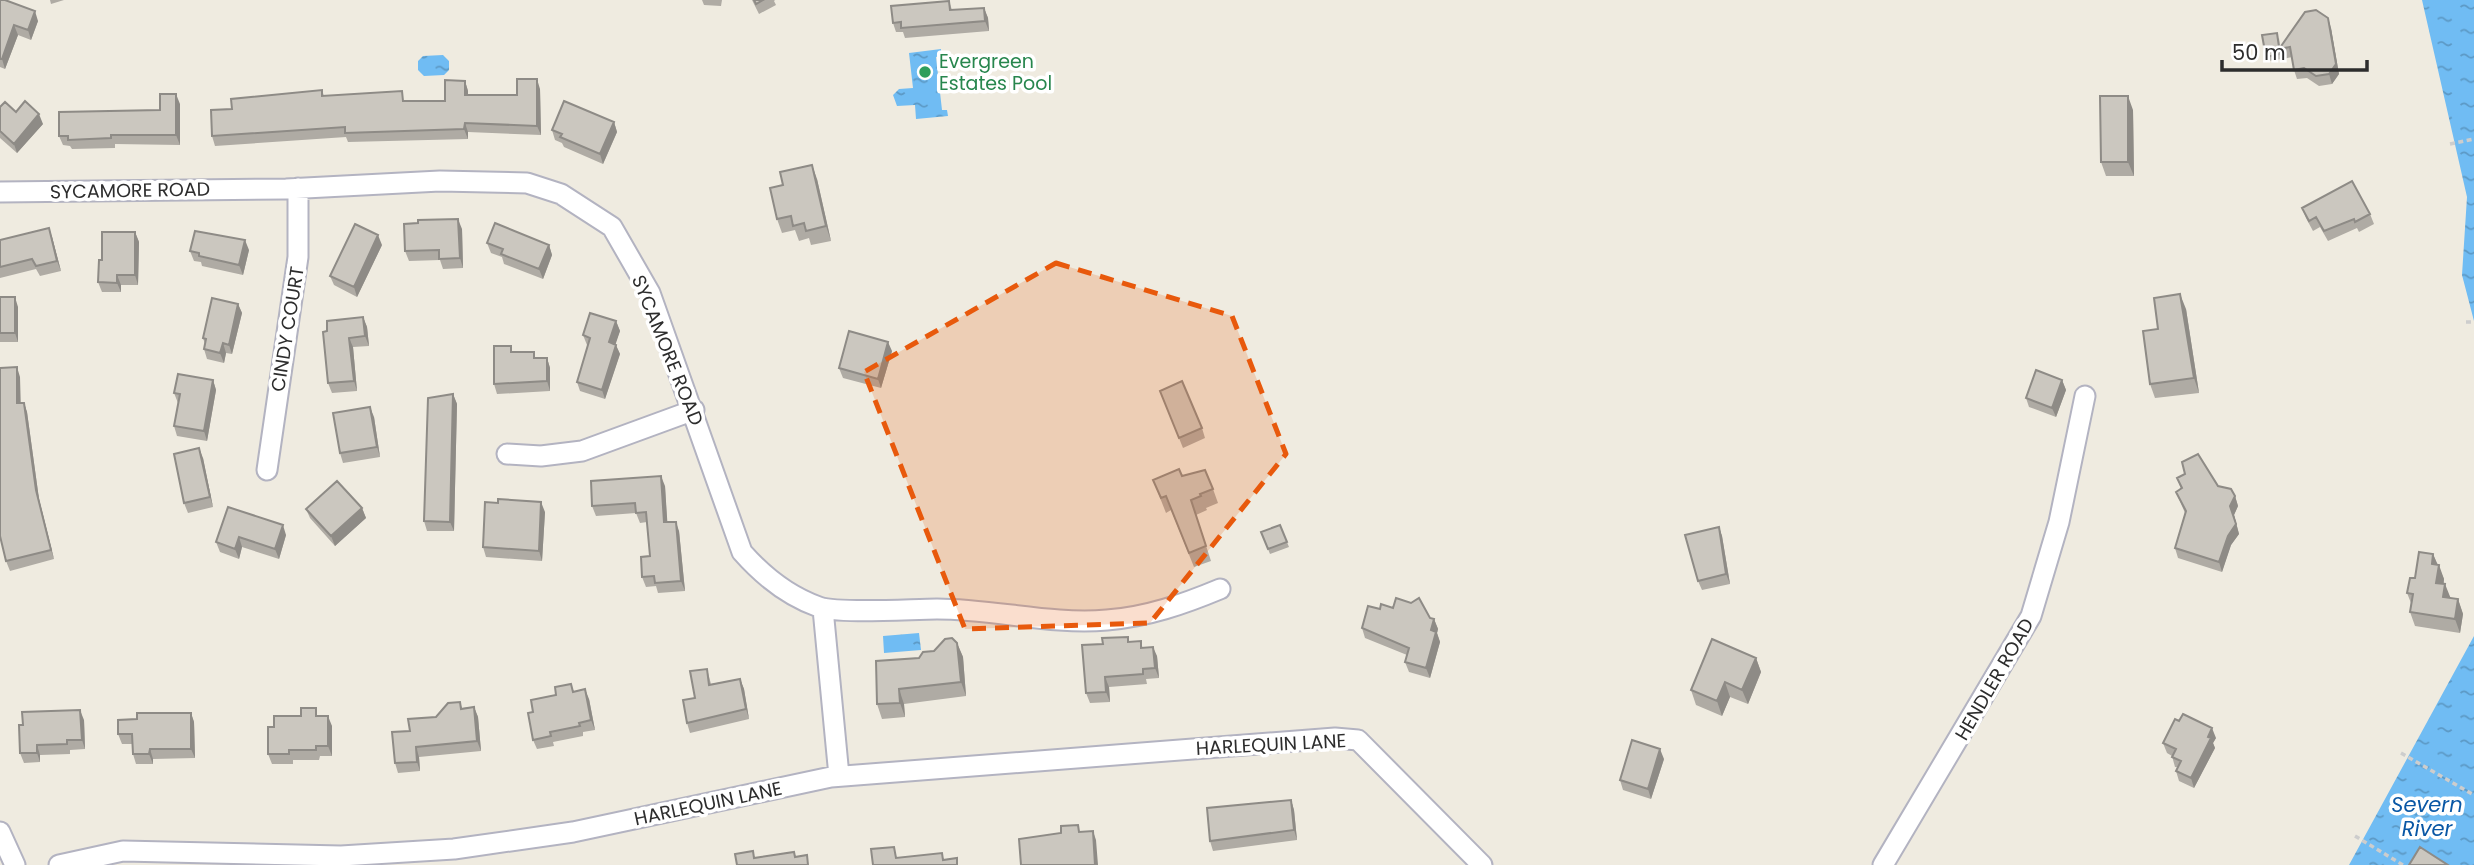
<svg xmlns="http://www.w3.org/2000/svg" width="2474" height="865" viewBox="0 0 2474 865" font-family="Poppins,sans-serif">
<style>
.water{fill:url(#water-ripples)}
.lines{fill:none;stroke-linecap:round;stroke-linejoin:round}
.minor-casing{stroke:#b3b3c1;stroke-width:23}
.path{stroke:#cdcdcd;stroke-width:3.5;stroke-dasharray:5 3.5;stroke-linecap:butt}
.minor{stroke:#fff;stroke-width:19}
.wall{fill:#afaba4}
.shaded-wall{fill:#8e8b86}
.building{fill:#cbc7bf;stroke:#8e8b86;stroke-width:2}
.marked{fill:#e8590c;fill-opacity:0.2;stroke:#e8590c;stroke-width:5;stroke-dasharray:14 9;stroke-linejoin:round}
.leisure-dot{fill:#2e9e5b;stroke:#fff;stroke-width:2.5}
.labels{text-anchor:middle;stroke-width:7;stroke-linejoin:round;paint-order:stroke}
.leisure-label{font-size:19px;fill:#27864d;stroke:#fff;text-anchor:start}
.street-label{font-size:19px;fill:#2d2d2d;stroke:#fff}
.water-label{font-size:21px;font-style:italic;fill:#0957a5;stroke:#fff}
</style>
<defs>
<pattern id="water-ripples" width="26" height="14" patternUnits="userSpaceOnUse" patternTransform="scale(1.75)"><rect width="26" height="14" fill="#70bcf3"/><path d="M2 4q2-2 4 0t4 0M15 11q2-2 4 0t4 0" fill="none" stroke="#5c99c5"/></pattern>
</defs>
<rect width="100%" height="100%" fill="#efebe0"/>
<!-- water -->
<path class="water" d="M2422,0H2474V321L2462,275L2467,197Z
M941,49V56L936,57L942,110H947L948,116L916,119L915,105L897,106L893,95L899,89L913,88L909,53Z
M443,55L449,61V70L444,75L424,76L418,70V61L423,56Z
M919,633L921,650L884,653L883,636Z
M2474,636V865H2349Z"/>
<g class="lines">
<defs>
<path id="minor" d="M0,192L286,189L440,181L527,183L561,194L612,227L650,293L742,552C764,577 788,596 819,607C838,614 912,609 937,609C994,609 1051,625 1107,620C1147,617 1184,604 1220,589
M507,454L541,456L582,451L694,410
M267,470L298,257V188
M823,609L839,776
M0,832L15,865
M59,865L123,851L341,856L454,849L573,832L831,777L1335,738L1358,740L1482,865
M1883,865L2031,616L2059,522L2085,396"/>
</defs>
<!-- minor casing -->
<use href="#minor" class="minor-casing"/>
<!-- path -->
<path class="path" d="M2450,144L2474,139
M2466,322H2474
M2401,753L2474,795
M2355,836L2403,865"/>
<!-- minor -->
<use href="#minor" class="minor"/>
</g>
<!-- wall -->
<path class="wall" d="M0,0L38,21L31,40L18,35L5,69L0,67Z
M50,0H64L51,4Z
M702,0H722L721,6L704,5Z
M752,0H775L774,1L776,5L759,14Z
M949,1L952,10L984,8L988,18L989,31L905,38L903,32H896L893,23Z
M2331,28L2339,74L2332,84L2319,86L2307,78L2297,79L2294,70L2292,57L2283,59L2281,55L2282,59L2268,61L2266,57L2279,38L2280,48Z
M465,81L468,91V95H517L540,89L541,135L468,132V139L348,142L346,137L215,146L212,136L232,109L322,90L324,96L405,101H445Z
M180,104V145L115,144V148L72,149L70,146L63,145L59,136L160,110Z
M0,107L16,112L43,124L17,153L0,138Z
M2133,110L2134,176H2106L2101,162Z
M614,122L617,132L603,164L564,147L562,143L555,140L552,130Z
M817,179L831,241L811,245L809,238L799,241L795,230L782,233L777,219Z
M2302,208L2370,214L2374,224L2359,232L2357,228L2328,241L2320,227L2313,231L2306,218Z
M418,223L462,229L463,268L443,269L440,260L409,261L405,251Z
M135,232L139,242L138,285H121V292H102L98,282L102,260Z
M52,237L61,271L40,276L36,269L0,278V240Z
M487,243L549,245L552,255L543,279L504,264L502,257L491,253Z
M382,245L357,297L334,285L330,276Z
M249,250L243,275L202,266L201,262L194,261L190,251Z
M0,297L18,307V342H0Z
M238,304L242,313L232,354L226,353L224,363L207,359L204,349L205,344L203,338Z
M2186,309L2199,393L2155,398L2150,384L2158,329Z
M363,317L367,327L369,346L353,347L357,391L332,393L328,383L327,331Z
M616,321L620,331L615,344L620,354L605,399L580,391L577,382L588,345H587L583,335Z
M892,351L881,388L843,378L839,368Z
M536,358H547L550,368V391L497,394L494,384Z
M20,377V403H24L27,412L39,499L54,559L10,571L6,561Z
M213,380L216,390L207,441L177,436L174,426L178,403L174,393Z
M2062,380L2066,390L2056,417L2029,407L2026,398Z
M1160,391L1202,428L1205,438L1183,448Z
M453,394L457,404L454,531H427L424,521Z
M374,417L380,457L343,463L340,453Z
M203,458L213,507L188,513L184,503Z
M1182,476L1213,489L1218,503L1206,508L1207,510L1196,515L1211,561L1194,567L1171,510L1166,513L1153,480Z
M2177,478L2218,486L2235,496L2238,506L2234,515L2239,534L2231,545L2222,572L2178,558L2175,548L2185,513L2176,492L2181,489Z
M665,486L667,522L679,531L685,591L658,593L656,586L646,587L642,577L650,556L647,522L640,523L636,513L596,516L592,506Z
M228,507L286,535L279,559L242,547L239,559L220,552L216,542Z
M362,508L366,518L335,546L310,518L306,509Z
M545,512L542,561L486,557L483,547Z
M1280,525L1289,547L1270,554L1261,532Z
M1719,527L1722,536L1730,584L1702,590L1698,581Z
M2433,554L2444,579V584L2450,598L2458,599L2463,614L2460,633L2415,626L2410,612L2411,603L2407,593L2415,578Z
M1380,609L1434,619L1438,629L1437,633L1440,642L1430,678L1409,672L1405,662L1407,655L1365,638L1362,628Z
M1130,642L1143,647L1157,656L1159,678L1146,679L1147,684L1109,687L1110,702L1090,703L1086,693Z
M957,643L963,657L966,696L904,704L905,717L882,719L877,704L919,658Z
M1756,658L1761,672L1748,704L1730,697L1722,716L1696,705L1691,690Z
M707,669L711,684L740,679L744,689L749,719L690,733L687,723L695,698Z
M574,692L589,699L595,730L583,732V736L553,742L554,746L537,749L533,740V712Z
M460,702L462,708L474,707L478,717L481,751L419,757L420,771L398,773L395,763L436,717Z
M191,713L194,722L195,758L153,759V764H136L133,754L132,744H122L118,734L137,719Z
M319,716L332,726V756H320L319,760H293V764H272L268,754L274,727Z
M84,720L85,749L70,750V754L40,755V762L24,763L20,753Z
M2216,738L2213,743L2215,748L2194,788L2179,781L2176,771L2177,767H2175L2172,756L2167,753L2163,743Z
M1664,759L1651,799L1623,790L1620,780Z
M1291,800L1294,810L1297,840L1213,851L1210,841Z"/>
<!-- shaded-wall -->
<path class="shaded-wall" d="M984,8L988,18L989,31L985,21Z
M35,11L38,21L31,40L28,30Z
M2328,18L2331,28L2339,74L2332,84L2329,74Z
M14,25L18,35L5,69L2,59Z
M537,79L540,89L541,135L537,126Z
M465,81L468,91V105L465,95Z
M176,94L180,104V145L176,135Z
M2128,96L2133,110L2134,176L2128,162Z
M39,114L43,124L17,153L14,144Z
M614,122L617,132L603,164L600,154Z
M465,123L468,132V139L464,129Z
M812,165L817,179L831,241L826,226Z
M458,219L462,229L463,268L460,258Z
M49,228L52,237L61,271L57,261Z
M135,232L139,242L138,285L135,275Z
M378,235L382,245L357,297L354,287Z
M245,240L249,250L243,275L239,265Z
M549,245L552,255L543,279L539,269Z
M117,275L121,285V292L117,283Z
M2180,294L2186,309L2199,393L2194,378Z
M15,297L18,307V342L15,333Z
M238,304L242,313L232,354L229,345Z
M363,317L367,327L369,346L365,336Z
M616,321L620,331L613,352L609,342Z
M349,338L353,347L357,391L354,381Z
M888,342L892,351L881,388L878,379Z
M223,343L226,353L224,363L220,353Z
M616,345L620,354L605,399L602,390Z
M547,358L550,368V391L547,381Z
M17,367L20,377L21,413L17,403Z
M213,380L216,390L207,441L204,431Z
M2062,380L2066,390L2056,417L2052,408Z
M453,394L457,404L454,531L450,522Z
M24,403L27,412L39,499L54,559L51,550L36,490Z
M370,407L374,417L380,457L377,447Z
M199,448L203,458L213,507L210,497Z
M661,476L665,486L668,532L664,522Z
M2235,496L2238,506L2234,515L2239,534L2231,545L2222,572L2219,562L2230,506Z
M541,502L545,512L542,561L539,551Z
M362,508L366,518L335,546L331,536Z
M676,522L679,531L685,591L681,581Z
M283,525L286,535L279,559L275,549Z
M1719,527L1722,536L1730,584L1726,574Z
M239,537L242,547L239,559L235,549Z
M2433,554L2439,568V565L2444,579L2441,598L2436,583L2432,564Z
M2445,584L2451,599L2443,597Z
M2458,599L2463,614L2460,633L2455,619Z
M1434,619L1438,629L1437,633L1440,642L1430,678L1426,668L1431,630Z
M957,643L963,657L966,696L961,682Z
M1153,647L1157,656L1159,678L1155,668Z
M1756,658L1761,672L1748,704L1742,690Z
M1105,677L1109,687L1110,702L1106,692Z
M740,679L744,689L749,719L746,709Z
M1725,682L1730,697L1722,716L1717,701Z
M585,689L589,699L595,730L591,720Z
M899,689L904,704L905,717L900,703Z
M474,707L478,717L481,751L477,741Z
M80,710L84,720L85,749L82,740Z
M191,713L194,722L195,758L191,749Z
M328,716L332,726V756L328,746Z
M2212,728L2216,738L2213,743L2215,748L2194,788L2191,778Z
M37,745L40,755V762L37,753Z
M416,747L419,757L420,771L417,762Z
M150,749L153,759V764L149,754Z
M1660,749L1664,759L1651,799L1648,789Z
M1291,800L1294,810L1297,840L1294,830Z
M1093,831L1096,840L1098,865H1095Z"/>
<!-- building -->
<path class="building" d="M0,0H5L35,11L28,30L14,25L2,59H0Z
M754,0H763L756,4Z
M949,1L950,10L984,8L985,21L901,28V22L893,23L891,6Z
M2316,10L2328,18L2336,64L2329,74L2316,76L2304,68L2294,70L2290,47L2279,49L2305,12Z
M2277,33L2280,54L2266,57L2262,35Z
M517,79H537V126L465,123L464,129L345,133V127L212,136L211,110L232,109L231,99L322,90V96L402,91L403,101H445V80L465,81V95H517Z
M160,94H176V135H111V138L68,140V136H59V112L160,110Z
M2100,96H2128V162H2101Z
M25,101L39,114L14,144L0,131V107L5,102L16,112Z
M564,101L614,122L600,154L560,137L562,134L552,130Z
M812,165L826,226L806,231L804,223L793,226L791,216L777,219L770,188L783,185L780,172Z
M2352,181L2370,214L2355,222L2354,219L2324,231L2316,217L2309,221L2302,208Z
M458,219L460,258L439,259V250L405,251L404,224L418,223V220Z
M495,223L549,245L539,269L501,254L503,249L487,243Z
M355,224L378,235L354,287L330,276Z
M49,228L57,261L36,266L32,259L0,267V240Z
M195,231L245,240L239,265L199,256V253L190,251Z
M102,232H135V275H117V283L98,282L99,260H102Z
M2180,294L2194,378L2150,384L2143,331L2158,329L2154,298Z
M0,297H15V333H0Z
M212,298L238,304L229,345L223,343L220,353L204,349L206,339L203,338Z
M590,313L616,321L609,342L616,345L602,390L577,382L590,338L583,335Z
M363,317L365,336L349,338L354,381L328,383L323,332L327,331V321Z
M849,331L888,342L878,379L839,368Z
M494,346H511V352H534V358H547V381L494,384Z
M17,367V403H24L36,490L51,550L6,561L0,536V368Z
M2036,370L2062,380L2052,408L2026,398Z
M178,374L213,380L204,431L174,426L180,394L174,393Z
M1182,381L1202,428L1179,438L1160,391Z
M453,394L450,522L424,521L428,398Z
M370,407L377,447L340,453L333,413Z
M199,448L210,497L184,503L174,454Z
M2198,454L2218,486L2231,489L2235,496L2230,506L2236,524L2228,536L2219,562L2175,548L2186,511L2176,492L2182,488L2177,478L2185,474L2182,462Z
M1179,469L1182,476L1205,470L1213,489L1200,494L1201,496L1191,500L1206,546L1189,553L1166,496L1161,498L1153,480Z
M661,476L664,522H676L681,581L655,583L654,576L642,577L641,557L650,556L646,512L636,513L635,503L592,506L591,481Z
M337,481L362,508L331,536L306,509Z
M498,499L541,502L539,551L483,547L485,502L498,503Z
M228,507L283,525L275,549L239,537L235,549L216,542Z
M1280,525L1287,542L1268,549L1261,532Z
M1719,527L1726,574L1698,581L1685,535Z
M2419,552L2433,554L2432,564L2439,565L2436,583L2445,584L2443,597L2458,599L2455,619L2410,612L2413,594L2407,593L2410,578H2415Z
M1396,598L1411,603L1419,598L1430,618L1434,619L1431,630L1436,632L1426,668L1405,662L1409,648L1362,628L1368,606L1380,609L1381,604L1393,608Z
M1128,637V642L1141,641V648L1153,647L1155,668L1143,669V674L1105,677L1106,692L1086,693L1082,645L1103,644L1102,638Z
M952,638L957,643L961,682L899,689L900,703L877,704L876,661L919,658L923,652L934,651L945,639Z
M1712,639L1756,658L1742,690L1725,682L1717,701L1691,690Z
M707,669L709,685L740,679L746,709L687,723L683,700L695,698L690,671Z
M571,684L573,692L585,689L591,720L579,723L580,726L550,732L551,736L533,740L528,713L533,712L531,700L556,695L555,687Z
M460,702L461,709L474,707L477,741L416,747L417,762L395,763L392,732L410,731L408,719L436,717L448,703Z
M301,708H316V716H328V746H316V750H289V754H268V727H274V716H301Z
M80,710L82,740H67V744L37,745V753H20L19,725H23L22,712Z
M137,713H191V749H150L149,754H133L132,734H118V720L137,719Z
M2183,714L2212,728L2208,737L2211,738L2191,778L2176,771L2181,761L2172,757L2176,749L2163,743L2175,719L2179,721Z
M1632,740L1660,749L1648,789L1620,780Z
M1291,800L1294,830L1210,841L1207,808Z
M1078,825L1079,832L1093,831L1095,865H1021L1019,839L1061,833V826Z
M894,847L896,858L942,853L943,860L957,858V865H873L871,849Z
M2420,847L2448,865H2409Z
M753,851L754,858L794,852L795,857L807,855L808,865H737L735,854Z"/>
<!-- marked area -->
<path class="marked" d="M1056,263L1232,316L1286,454L1150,623L965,629L864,372Z"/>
<!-- markers -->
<circle class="leisure-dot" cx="925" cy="72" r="7"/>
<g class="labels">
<!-- leisure labels -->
<g class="leisure-label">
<text x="939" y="68">Evergreen<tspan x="939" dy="22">Estates Pool</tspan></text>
</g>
<!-- street labels -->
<g class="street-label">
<text transform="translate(130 190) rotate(-1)" y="7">SYCAMORE ROAD</text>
<text transform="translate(287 329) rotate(-81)" y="7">CINDY COURT</text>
<text transform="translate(668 350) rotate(68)" y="7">SYCAMORE ROAD</text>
<text transform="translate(1994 679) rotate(-60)" y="7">HENDLER ROAD</text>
<text transform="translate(1271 744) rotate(-3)" y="7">HARLEQUIN LANE</text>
<text transform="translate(708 803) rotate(-12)" y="7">HARLEQUIN LANE</text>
</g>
<!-- water labels -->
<g class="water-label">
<text x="2427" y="812">Severn<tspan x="2427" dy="24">River</tspan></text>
</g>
</g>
<!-- scale -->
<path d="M2222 60v10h145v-10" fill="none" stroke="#2d2d2d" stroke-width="3.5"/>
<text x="2232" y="60" font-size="21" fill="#2d2d2d" stroke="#ffffff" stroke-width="5" paint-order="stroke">50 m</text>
</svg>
